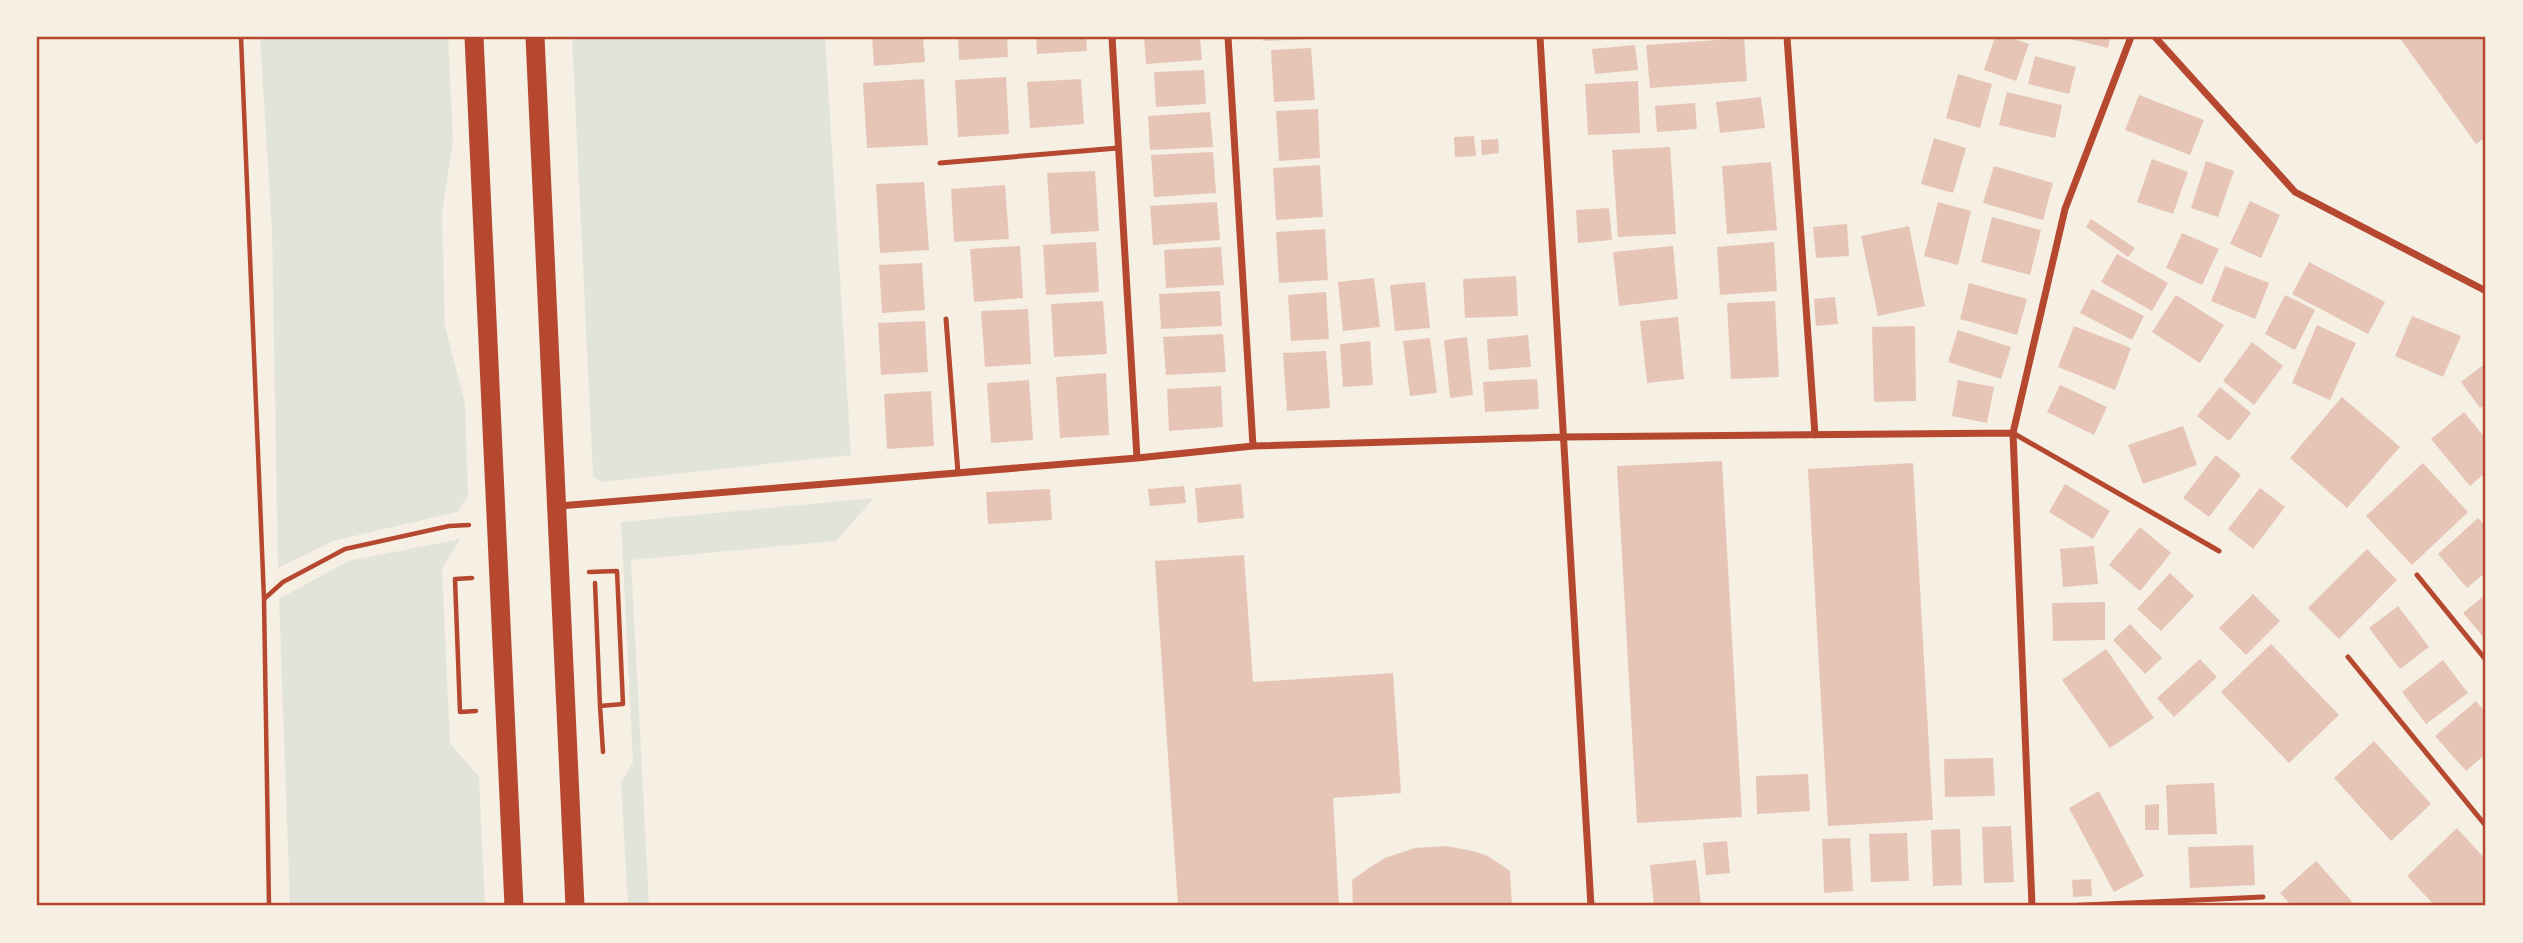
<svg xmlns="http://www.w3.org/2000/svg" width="2523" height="943" viewBox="0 0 2523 943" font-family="'Fira Sans',sans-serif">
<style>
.green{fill:#e2e4dc}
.building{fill:#e6c5b7}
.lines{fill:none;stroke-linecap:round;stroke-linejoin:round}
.path{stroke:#b5482f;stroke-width:4.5}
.service{stroke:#b5482f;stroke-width:5}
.minor{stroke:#b5482f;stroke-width:7}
.trunk{stroke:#b5482f;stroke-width:19}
.neatline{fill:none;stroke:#b5482f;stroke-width:2.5}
</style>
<rect width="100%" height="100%" fill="#f6efe4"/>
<!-- green -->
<path class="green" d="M260,37H448L453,140L442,214L445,326L465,403L468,496L457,512L333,541L278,568L272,232Z
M572,37H825L851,455L601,482L593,476Z
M874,498L836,541L631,560L649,906H628L621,783L633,762L621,522Z
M460,539L442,569L450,743L479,777L485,906H290L279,599L348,561Z"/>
<!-- building -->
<path class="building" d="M872,37H923L925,62L874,66Z
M958,37H1007L1008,57L959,60Z
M1036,37H1086L1087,51L1037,54Z
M1144,37H1200L1202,60L1146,64Z
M1263,37H1310V39L1263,41Z
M1995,37H2008L2029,44L2016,81L1984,70Z
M2071,37H2110L2108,48L2070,39Z
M2399,37H2486V137L2476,144Z
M1744,38L1747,81L1650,88L1646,45Z
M1635,45L1638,70L1595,74L1592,49Z
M1311,48L1315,100L1274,102L1271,50Z
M2035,56L2076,67L2069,94L2028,84Z
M1204,70L1206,104L1156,107L1154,72Z
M1958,74L1992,84L1980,128L1946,118Z
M1006,77L1009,134L958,137L955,80Z
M924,79L928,145L867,148L863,83Z
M1081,79L1084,124L1030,128L1027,82Z
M1638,81L1640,133L1588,135L1585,84Z
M2007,92L2062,105L2055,138L1999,125Z
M2139,95L2204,120L2190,155L2125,130Z
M1761,97L1765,128L1720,133L1716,102Z
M1695,103L1697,129L1657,132L1655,106Z
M1318,109L1320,158L1279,161L1276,111Z
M1210,112L1213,147L1150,150L1148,116Z
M1474,136L1476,156L1455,157L1454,137Z
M1934,138L1966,148L1953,193L1921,184Z
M1498,139L1499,153L1482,155L1481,140Z
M1670,147L1676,234L1618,237L1612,150Z
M1213,152L1216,193L1154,197L1151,155Z
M2152,159L2188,172L2173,214L2137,202Z
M2206,161L2234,171L2218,217L2191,208Z
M1771,162L1777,230L1727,234L1722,166Z
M1320,165L1323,217L1276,220L1273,168Z
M1994,166L2053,183L2043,220L1983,203Z
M1095,171L1099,231L1051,234L1047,173Z
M924,182L929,250L880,253L876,184Z
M1005,185L1009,239L954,242L951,189Z
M2250,201L2280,215L2261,258L2230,244Z
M1217,202L1220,240L1153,245L1150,206Z
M1938,202L1971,211L1958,265L1924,256Z
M1609,208L1612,240L1578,243L1576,210Z
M1992,217L2041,230L2030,275L1981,262Z
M2091,219L2135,248L2128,257L2086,227Z
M1847,224L1849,256L1816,258L1813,227Z
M1909,226L1925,306L1878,316L1861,236Z
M1325,229L1328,280L1279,283L1276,232Z
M2182,233L2219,249L2202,285L2166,268Z
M1096,242L1099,292L1046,295L1043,245Z
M1774,242L1777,291L1720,295L1717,247Z
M1020,246L1023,298L974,302L970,249Z
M1673,246L1678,299L1619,306L1613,252Z
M1221,247L1224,285L1166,288L1164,250Z
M2117,254L2168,283L2152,311L2101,282Z
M2309,262L2385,302L2368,334L2292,294Z
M922,263L925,310L882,313L879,265Z
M2225,266L2269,283L2255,319L2211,301Z
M1516,276L1518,316L1465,318L1463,279Z
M1374,278L1380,327L1343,331L1338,282Z
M1425,282L1430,328L1395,331L1390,285Z
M1969,283L2027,299L2017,335L1960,319Z
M2092,289L2144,316L2132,340L2080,313Z
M1220,291L1222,326L1161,329L1159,294Z
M1326,292L1329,339L1291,341L1288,295Z
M2176,295L2224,325L2200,363L2152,332Z
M2285,295L2315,310L2295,350L2265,334Z
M1835,297L1838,324L1816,326L1814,299Z
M1103,301L1107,354L1054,357L1051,304Z
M1775,301L1779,377L1731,379L1727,303Z
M1028,309L1031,364L985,367L981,311Z
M2412,316L2461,336L2443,377L2395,356Z
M1678,317L1684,379L1647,383L1640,321Z
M925,321L928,372L881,375L878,323Z
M2317,325L2356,343L2330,400L2292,383Z
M1915,326L1916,401L1874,402L1872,327Z
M2074,326L2131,348L2115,390L2058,367Z
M1958,330L2011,347L2001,379L1948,362Z
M1223,334L1226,372L1166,375L1163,337Z
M1528,335L1531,367L1489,370L1487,339Z
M1467,337L1473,395L1450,398L1444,340Z
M1430,338L1437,393L1410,396L1403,341Z
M1370,341L1373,385L1343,387L1340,344Z
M2252,342L2283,366L2254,405L2223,381Z
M1326,351L1330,408L1287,411L1283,353Z
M2486,363V404L2480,408L2461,382Z
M1106,373L1109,435L1060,438L1056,377Z
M1537,379L1539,409L1485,412L1483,382Z
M1029,380L1033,440L991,443L987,383Z
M1958,380L1994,387L1987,423L1952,416Z
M2060,385L2107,407L2094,435L2047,412Z
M1221,386L1223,427L1169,431L1167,389Z
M2220,387L2251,413L2229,441L2197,416Z
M931,391L934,446L887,449L884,394Z
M2342,397L2400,447L2347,508L2290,458Z
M2464,412L2486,439V472L2470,486L2431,439Z
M2183,426L2197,465L2143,484L2128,445Z
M2216,455L2241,475L2209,517L2183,498Z
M1722,461L1742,817L1637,823L1617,466Z
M1913,463L1933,820L1828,826L1808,469Z
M2423,463L2468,512L2412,565L2366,516Z
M1241,484L1244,518L1198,523L1195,488Z
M2065,484L2110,511L2093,539L2049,512Z
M1184,486L1186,503L1150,506L1148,489Z
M2260,488L2285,507L2253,549L2228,529Z
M1050,489L1052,520L988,524L986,492Z
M2478,518L2486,527V572L2467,588L2438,554Z
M2140,527L2171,553L2140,591L2109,565Z
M2094,546L2098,584L2063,587L2060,549Z
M2367,549L2397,580L2339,639L2308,608Z
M1244,555L1253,682L1393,673L1401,793L1333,798L1339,906H1178L1155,561Z
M2170,573L2194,596L2161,631L2137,609Z
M2253,594L2280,621L2246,655L2219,628Z
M2486,594V640L2463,613Z
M2105,602V640L2053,641L2052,603Z
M2398,606L2429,647L2400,669L2369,628Z
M2130,624L2162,658L2145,674L2113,640Z
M2271,644L2339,715L2289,763L2221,692Z
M2106,649L2154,718L2110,748L2062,680Z
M2200,659L2217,677L2174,717L2157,698Z
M2443,660L2468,693L2426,724L2402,692Z
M2476,701L2486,713V754L2466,771L2435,736Z
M2374,741L2431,804L2391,841L2334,778Z
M1993,758L1995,796L1945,797L1944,759Z
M1808,774L1810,811L1757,814L1756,776Z
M2214,783L2217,834L2168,835L2166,785Z
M2099,791L2144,876L2114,892L2069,808Z
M2159,804V830H2145V805Z
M2011,826L2014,882L1984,883L1982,827Z
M2457,828L2486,860V906H2435L2407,876Z
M1960,829L1962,885L1933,886L1931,830Z
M1907,833L1909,881L1871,882L1869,834Z
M1850,838L1853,891L1824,893L1822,839Z
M1727,841L1730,873L1706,875L1703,843Z
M2253,845L2255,885L2190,888L2188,847Z
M1446,846L1473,851L1488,856L1510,871L1512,906H1353L1352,880L1372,866L1385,858L1415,848Z
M1696,860L1701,906H1654L1650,865Z
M2316,861L2354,904L2352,906H2292L2280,893Z
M2091,879L2092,896L2073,897L2072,880Z"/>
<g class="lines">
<!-- path -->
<path class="path" d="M241,37L264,599L269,906
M589,572L617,571L623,704L600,706L595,583
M472,578L455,579L460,712L476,711
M264,599L283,582L345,549L449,526L469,525
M600,706L603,752"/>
<!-- service -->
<path class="service" d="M940,163L1118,148
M946,319L958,473
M2013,433L2219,551
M2417,575L2486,660
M2348,657L2486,826
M2062,906L2263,897"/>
<!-- minor -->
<path class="minor" d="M1112,37L1137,458
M1228,37L1253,446
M1540,37L1591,906
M1787,37L1815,435
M2155,37L2295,192L2486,291
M559,506L1137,458L1253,446L1563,437L2013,433
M2032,906L2013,433L2065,209L2131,37"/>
<!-- trunk -->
<path class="trunk" d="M474,37L514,906
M535,37L575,906"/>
</g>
<!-- border -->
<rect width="2523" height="943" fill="none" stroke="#f6efe4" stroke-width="77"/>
<rect x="38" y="38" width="2446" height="866" class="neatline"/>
</svg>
